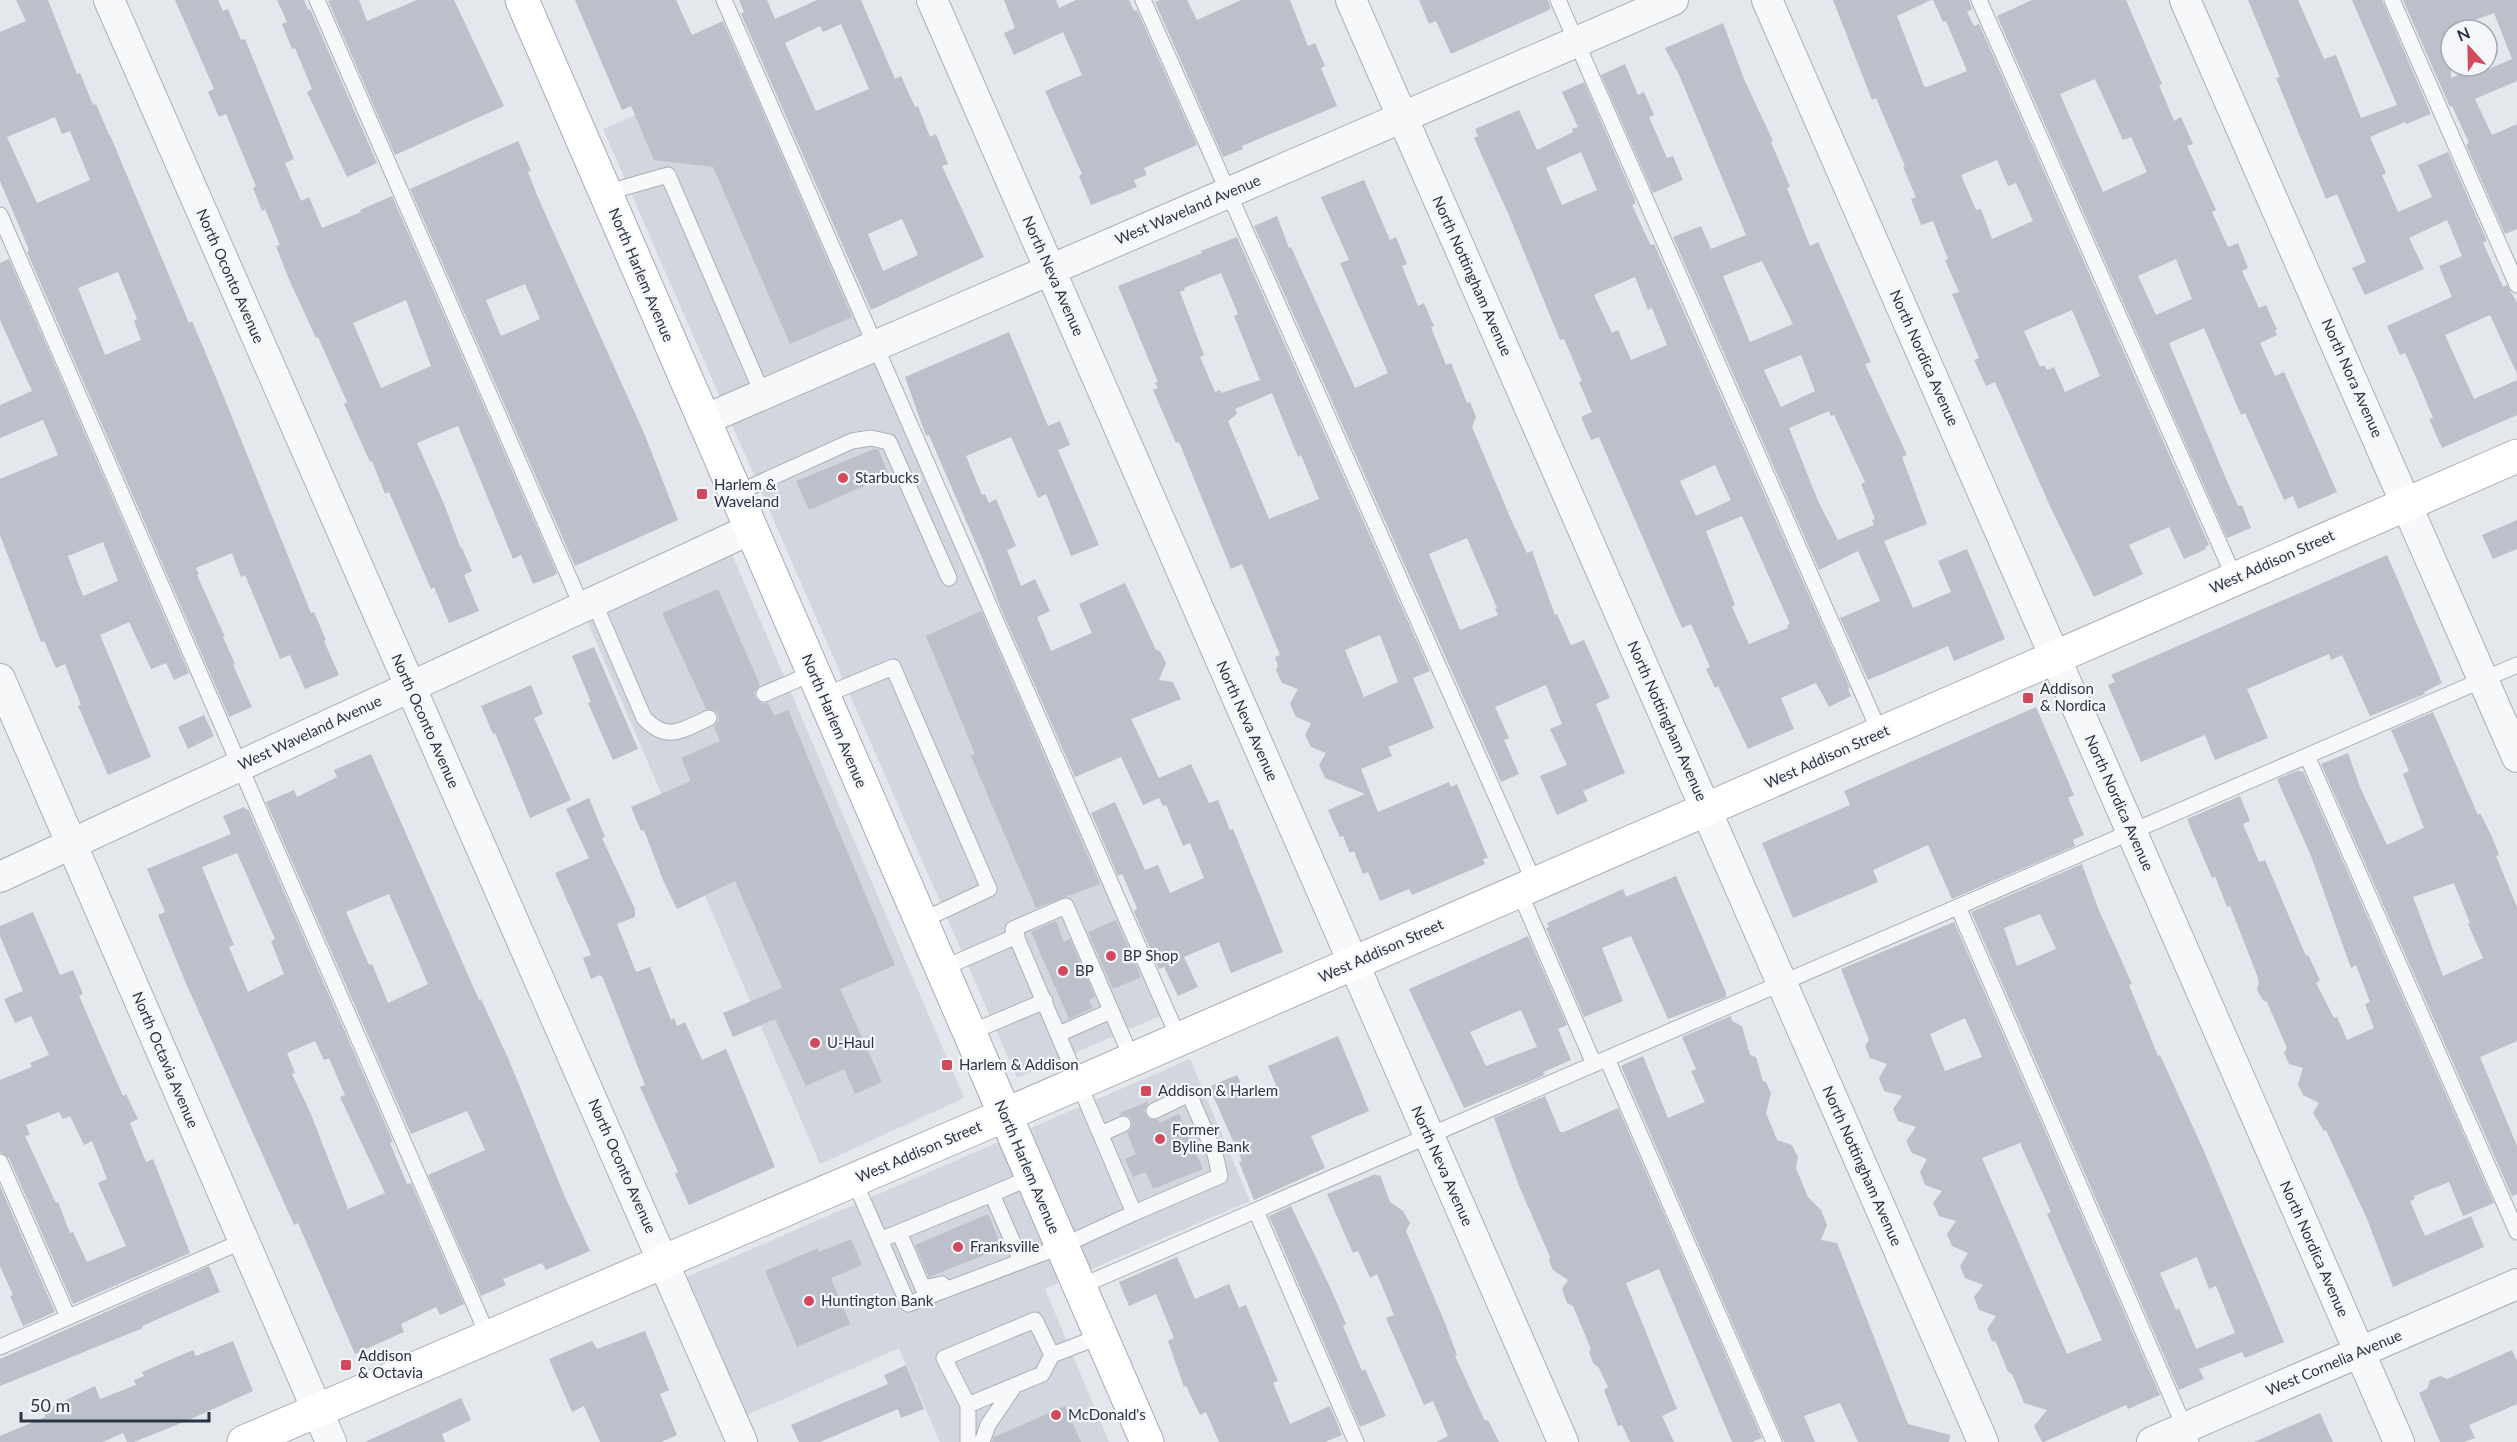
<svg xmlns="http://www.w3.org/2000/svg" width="2517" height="1442" viewBox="0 0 2517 1442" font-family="Lato,sans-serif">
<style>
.built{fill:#d2d6de}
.building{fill:#bbc0ca;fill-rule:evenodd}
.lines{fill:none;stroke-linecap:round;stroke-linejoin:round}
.lane-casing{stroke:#a9aeb7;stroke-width:17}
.street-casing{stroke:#a9aeb7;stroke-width:32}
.secondary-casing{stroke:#a9aeb7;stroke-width:35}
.primary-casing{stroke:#a3abb8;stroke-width:35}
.lane{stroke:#f7f8fa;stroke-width:15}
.street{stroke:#f7f8fa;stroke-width:30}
.secondary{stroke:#fff;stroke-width:33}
.primary{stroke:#fff;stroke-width:33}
.poi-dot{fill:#d1495b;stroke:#f4f6f9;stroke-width:2}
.labels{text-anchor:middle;stroke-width:4.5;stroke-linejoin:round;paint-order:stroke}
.street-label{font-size:15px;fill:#2b3445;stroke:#f4f6f9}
.poi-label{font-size:15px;fill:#2b3445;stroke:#f4f6f9;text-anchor:start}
</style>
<rect width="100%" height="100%" fill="#e4e7ec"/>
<!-- built -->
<path class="built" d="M748,66L1162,1015L1017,1078L603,129Z
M731,552L964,1098L820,1164L586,618Z
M1190,1059L1250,1201L1045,1289L1109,1442H940L899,1348L747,1415L687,1277Z"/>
<!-- building -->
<path class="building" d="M16,0H48L77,74L80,73L93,105L96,104L109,135H110L189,323L192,321L217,380L311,613L314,612L326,640L324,641L339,675L305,689L290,655L280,659L245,575L241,577L232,553L196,568L199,574L197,575L225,637H223L235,664L233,665L252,707L229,717L27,252L29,251L27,245L0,181V32L26,21ZM55,117L62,134L70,131L90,180L37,203L7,137ZM118,272L137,319L134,321L141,340L105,355L78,288Z
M175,0H218L223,11L228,9L241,40L245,39L294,159L285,163L301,201L309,197L322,228L361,212L360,210L392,196L557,573L555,575L533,584L521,555L513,559L458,426L417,443L444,504L461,549L462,548L472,571L464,575L479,611L449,623L434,587L431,589L389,492L385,494L372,461L370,462L344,404L347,402L330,364L318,337L316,338L288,277L276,246L280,245L265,209L262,211L253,188L256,186L226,114L219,117L208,92L214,89ZM406,300L431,366L381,388L353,323Z
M277,0H304L308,10L310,9L377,163L347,177L307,92L312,89L295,48L292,49L282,24L287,22Z
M331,0H359L367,21L417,0H454L504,106L395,155L328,1Z
M575,0H676L692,35L723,21L852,317L790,344L713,167L654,160L631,106L622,110Z
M739,0H767L775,19L817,0H861L895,79L901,76L915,107L918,106L930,137L936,134L948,164L942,166L984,257L871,310L741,14L744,12ZM841,24L869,89L816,111L785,43L820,26L823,32ZM902,219L918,255L883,271L868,234Z
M1004,0H1056L1059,8L1076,0H1129L1134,11L1137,10L1197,145L1144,168L1147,175L1134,180L1137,187L1091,205L1079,176L1082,174L1045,91L1082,75L1063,32L1014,55L1004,33L1015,28Z
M1160,0H1187L1197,20L1241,0H1290L1308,46L1315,43L1325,66L1321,68L1337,106L1242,146L1243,149L1223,157L1155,2Z
M1419,0H1548L1551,9L1451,54L1436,21L1429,24Z
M1833,0H1931L1897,16L1924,86L1927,87L1967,71L1946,21L1943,22L1933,0H1969L1972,9L1967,12L1974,26L1979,24L2209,545L2205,547L2206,549L2184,559L2169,527L2129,545L2143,574L2094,597L2050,506L1995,382L1986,386L1974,360L1979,358L1952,294L1959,292L1945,260L1948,259L1933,221L1921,225L1911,199L1916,197L1903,167L1905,166L1876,98L1872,100ZM1997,160L2008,186L2016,183L2033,221L1992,239L1981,209L1976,210L1961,175ZM2072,310L2100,376L2065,392L2054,367L2047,370L2044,365L2040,367L2024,331Z
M2032,0H2126L2162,84L2159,85L2174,121L2181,117L2193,144L2187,146L2216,210L2212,212L2228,247L2238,243L2248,268L2242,271L2259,308L2266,305L2277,330H2275L2277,335L2260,343L2275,376L2284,372L2337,492L2298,509L2293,496L2284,500L2245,413L2241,415L2204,328L2169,343L2224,474L2238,506L2242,505L2251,528L2227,538L1997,16ZM2095,79L2123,140L2131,137L2147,172L2103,192L2060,94ZM2176,259L2192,299L2156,315L2138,276Z
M2248,0H2298L2324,59L2336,55L2361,118L2397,105L2352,0H2382L2431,114L2406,124L2405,122L2370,137L2386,173L2382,175L2398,212L2432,197L2418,165L2448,152L2487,241L2483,243L2503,287L2507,285L2517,303V374L2490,315L2445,335L2474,399L2517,380V415L2442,448L2429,419L2433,418L2415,375L2405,353L2400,355L2387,326L2452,297L2439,266L2462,256L2447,220L2409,238L2424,269L2365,295L2352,268L2366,262L2337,194L2326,199L2276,78L2280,77Z
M2403,0H2517V81L2475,99L2492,135L2517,124V229L2505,234L2466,145L2469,143L2452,106L2450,107ZM2494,13L2512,59L2470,77L2467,71L2451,78V40L2447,30Z
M1723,23L1744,79L1773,141L1771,142L1790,187L1787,188L1810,246L1818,242L1871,362L1865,364L1907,455L1902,457L1927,524L1884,541L1913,608L1951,592L1938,561L1967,549L2005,639L1954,661L1948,646L1868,680L1840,618L1880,601L1858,551L1819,570L1673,237L1701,226L1711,249L1746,235L1680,77L1665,48ZM1762,261L1793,324L1750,342L1723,276ZM1801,355L1815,391L1781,407L1764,370ZM1829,411L1831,416L1834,415L1865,482L1861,484L1875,519L1872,520L1874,525L1838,540L1818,501L1789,428Z
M1625,64L1638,95L1644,92L1654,115L1649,117L1667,158L1673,156L1683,180L1653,193L1601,75Z
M1584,82L1635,200V204L1632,205L1649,242L1651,245L1654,244L1850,688L1848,689L1851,696L1829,707L1816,683L1781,698L1794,729L1748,749L1718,686L1715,688L1706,669L1710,667L1691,624L1682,628L1599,437L1591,440L1581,417L1592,412L1579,382L1582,381L1564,339L1560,340L1511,220L1474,138L1478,136L1475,129L1519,110L1537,150L1573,132L1572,129L1578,127L1562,92ZM1581,152L1597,190L1562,205L1546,168ZM1635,277L1648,310L1652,308L1667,345L1631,360L1618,330L1612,333L1594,295ZM1715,465L1731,500L1696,516L1680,481ZM1742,516L1790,624L1787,625L1788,628L1749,644L1732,607L1735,605L1706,531Z
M518,141L531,171L528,172L539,200L644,433L678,520L575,566L410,189ZM525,284L540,319L501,336L486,300Z
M1364,180L1390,240L1396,237L1407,264L1402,266L1418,306L1424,303L1434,326L1431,327L1446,365L1451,363L1467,403L1470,402L1476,417L1472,427L1513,524L1527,553L1532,551L1555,615L1557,614L1571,645L1584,640L1610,698L1596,704L1625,773L1583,791L1588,801L1557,815L1540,776L1567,765L1550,729L1562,724L1546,685L1495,707L1509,738L1504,740L1519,774L1501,782L1254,226L1277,216L1289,248L1291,247L1355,388L1388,373L1340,263L1349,260L1321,197ZM1467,538L1497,608H1495L1498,615L1460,630L1429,554Z
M1237,237L1430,671L1413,678L1434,728L1388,747L1392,756L1361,769L1370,792L1378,812L1449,782L1451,787L1457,784L1488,858L1483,859L1485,864L1412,895L1409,889L1380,901L1368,872L1363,874L1354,851L1350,853L1343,836L1340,837L1328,810L1365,794L1325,778L1319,765L1326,753L1311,747L1305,735L1311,723L1296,717L1290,704L1298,689L1282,683L1276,670L1278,666L1275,657L1280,655L1242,564L1231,569L1179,442L1176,443L1153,390L1158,388L1155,383L1158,382L1118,286L1202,253L1201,251ZM1221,273L1238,314L1234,316L1260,380L1221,393L1220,390L1215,392L1200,357L1204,355L1180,292L1185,290L1184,288ZM1272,393L1298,457L1301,455L1319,499L1269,519L1228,421L1237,414L1235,409ZM1380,635L1398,682L1364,697L1345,650Z
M9,259L189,673L174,680L166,663L151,669L129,622L100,635L151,757L108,775L78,706L81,705L65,664L56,668L44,641L41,642L0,535V479L58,455L43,420L0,438V405L32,391L0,320V263ZM103,542L118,581L83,596L68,556Z
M1009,332L1048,426L1060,421L1070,445L1058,450L1099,545L1071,556L1046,494L1038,498L1011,437L966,456L982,495L985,494L989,503L996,499L1016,546L1007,550L1021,586L1035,579L1050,611L1037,617L1051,651L1092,633L1079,604L1125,583L1156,650L1160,651L1166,663L1159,680L1173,682L1181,699L1131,719L1159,778L1191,764L1209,803L1218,800L1230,830L1233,829L1283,952L1231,973L1219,942L1184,957L1198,987L1178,996L1164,967L1159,969L1134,912L1137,908L1122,874L1118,876L1091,813L1115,802L1145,870L1158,865L1170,893L1204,878L1190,843L1183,846L1166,805L1163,806L1159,798L1143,805L1121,757L1075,777L999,604L983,560L941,463L929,435L926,436L905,377Z
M874,449H878L889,475L809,510L796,481Z
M2517,520V549L2493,559L2482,535Z
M2387,555L2442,683L2424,692L2425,694L2370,716L2342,655L2331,660L2329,654L2247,689L2268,738L2215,760L2205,735L2141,762L2108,685L2115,682L2111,675Z
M718,589L760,685L754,692L755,698L762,704L768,703L774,716L788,710L895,965L840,989L882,1082L855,1094L844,1069L806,1086L775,1019L733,1037L723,1013L782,988L735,881L677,909L663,880L644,830L641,831L631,807L691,781L681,758L720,741L714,727L719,720L718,713L714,710L706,709L662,613Z
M981,611L1100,884L1036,908L971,756L975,754L926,636Z
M594,647L638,749L613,760L588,703L591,702L572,656Z
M531,685L543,714L534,718L571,800L530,818L495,733L493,734L481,706Z
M2036,707L2074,795L2068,798L2084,835L2073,840L2075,846L1952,899L1928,845L1873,870L1878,882L1793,918L1762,843L1850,805L1844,791Z
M2433,712L2478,815L2480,813L2492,837L2499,855L2496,856L2517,907V1041L2480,1057L2517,1146V1194L2512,1196L2321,764L2348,753L2360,787L2387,845L2424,828L2403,774L2409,771L2391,730ZM2454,883L2470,923L2468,924L2483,958L2443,976L2413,897Z
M204,715L214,736L188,749L178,727Z
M371,754L479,1000L481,999L508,1058L565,1197L590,1251L546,1270L542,1263L503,1279L506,1285L481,1296L428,1175L485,1150L467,1111L411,1134L266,802L294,790L297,797L337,777L334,770ZM389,894L428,984L388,1003L372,964L369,965L346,912Z
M2299,770L2300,772L2303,771L2494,1203L2463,1216L2449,1182L2414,1196L2415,1199L2410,1201L2425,1236L2471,1216L2484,1247L2393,1287L2367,1219L2326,1130L2324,1131L2313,1113L2319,1103L2303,1095L2298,1084L2303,1068L2289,1064L2284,1053L2287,1048L2267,1002L2263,1000L2257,990L2259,982L2257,975L2230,906L2227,907L2215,876L2212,878L2187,819L2240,796L2250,821L2243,824L2259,862L2265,860L2306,956L2308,955L2320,980L2316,983L2334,1018L2337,1017L2347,1040L2374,1028L2365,1004L2370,1002L2356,965L2351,968L2311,856L2277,779Z
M589,798L605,837L602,838L635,909V917L617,924L636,972L650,967L671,1020L674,1018L677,1026L685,1022L702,1060L726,1049L775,1167L689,1205L675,1174L678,1172L640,1087L645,1085L603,978L600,975L591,979L583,958L591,955L555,873L589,858L566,809Z
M244,807L246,810L248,809L393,1142L390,1143L407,1184L411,1183L464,1304L440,1315L436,1307L401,1324L404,1332L355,1354L298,1223L294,1225L185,981L158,915L165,912L147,869L231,834L223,816ZM237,853L275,939L271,941L284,974L248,992L229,947L234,945L202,867ZM315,1041L324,1060L329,1058L345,1095L340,1097L385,1193L348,1209L310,1112L292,1074L295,1073L287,1053Z
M2082,864L2098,908L2132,984L2129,985L2158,1056L2160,1055L2203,1149L2284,1342L2245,1358L2242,1352L2199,1369L2204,1379L2179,1390L1971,912ZM2040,914L2056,949L2017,966L2004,928ZM2197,1257L2209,1289L2216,1286L2235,1333L2196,1349L2179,1308L2176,1310L2160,1273Z
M1676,876L1726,993V997L1668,1019L1631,936L1602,948L1623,1001L1584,1017L1546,928L1549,927L1547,923L1623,889L1626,897Z
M33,912L60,975L73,970L83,994L79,996L123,1096L126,1094L138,1119L130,1123L146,1162L153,1159L190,1253L73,1304L9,1158L0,1152V1080L32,1067L30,1063L49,1055L31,1016L15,1023L4,999L23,991L0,936V926ZM59,1112L63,1119L70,1116L84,1145L92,1141L107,1179L98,1183L126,1246L87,1262L73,1232L70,1233L58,1202L56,1203L25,1136L30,1135L26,1125Z
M1116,920L1141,977L1113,989L1088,932Z
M1056,921L1064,942L1070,939L1095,997L1089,1000L1093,1008L1069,1019L1031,932Z
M1954,922L2160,1395L2128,1409L2126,1405L2044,1442H2042L2034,1426L2047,1410L2024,1403L2012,1374L2008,1372L1996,1342L1992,1341L1987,1329L1996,1316L1979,1310L1974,1297L1983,1285L1965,1278L1960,1266L1968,1253L1952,1246L1947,1234L1956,1221L1939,1216L1933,1203L1942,1191L1925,1185L1920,1172L1927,1159L1912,1153L1906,1141L1916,1127L1898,1121L1893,1109L1902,1096L1884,1091L1879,1078L1887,1064L1870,1058L1865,1046L1869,1040L1841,969ZM1965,1018L1982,1057L1945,1071L1930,1034ZM2020,1143L2051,1212L2047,1214L2102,1340L2067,1354L1982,1158Z
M1528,936L1567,1025L1558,1029L1571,1060L1543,1072L1545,1075L1538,1078L1464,1108L1409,989ZM1521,1010L1537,1047L1486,1066L1470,1032Z
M1731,1016L1732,1021L1742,1026L1750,1055L1756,1057L1763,1081L1766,1082L1771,1093L1766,1113L1777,1140L1792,1145L1798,1157L1796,1168L1808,1197L1821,1210L1827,1225L1821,1240L1837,1243L1908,1424L1950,1435L1949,1442H1858L1840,1403L1804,1416L1815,1442H1784L1621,1066L1643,1056L1668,1118L1705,1102L1691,1071L1696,1069L1682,1037Z
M1338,1036L1369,1111L1311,1136L1325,1168L1254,1200L1239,1162L1242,1161L1209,1087L1237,1075L1247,1097L1276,1085L1268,1066Z
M1545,1096L1560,1132H1564L1618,1108L1762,1438L1752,1442H1732L1659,1269L1626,1283L1677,1409L1662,1416L1674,1442H1630L1622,1425L1618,1426L1604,1390L1608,1387L1599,1368L1593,1363L1589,1352L1591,1349L1573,1306L1567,1303L1562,1289L1568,1280L1553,1270L1549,1261L1550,1257L1519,1186L1494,1118Z
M1149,1101L1144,1111L1149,1119L1158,1120L1159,1123L1179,1114L1203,1169L1153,1189L1146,1172L1133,1177L1125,1159L1136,1154L1127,1133L1131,1129L1132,1121L1128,1116L1118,1114Z
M1376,1174L1377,1176L1380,1175L1390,1202L1403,1211L1407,1218L1410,1223L1406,1231L1445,1323L1457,1355L1455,1356L1485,1421L1488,1420L1499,1442H1436L1448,1436L1433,1401L1424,1405L1386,1318L1394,1315L1377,1274L1370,1278L1358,1251L1353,1253L1327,1194Z
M0,1186L55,1312L23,1326L10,1296L13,1295L0,1266Z
M1291,1206L1330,1287L1346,1324L1343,1326L1362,1371L1365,1369L1386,1416L1360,1427L1269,1216Z
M988,1214L1002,1248L929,1277L915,1245Z
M851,1239L862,1265L831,1278L850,1324L797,1347L765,1271L818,1248L819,1252Z
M1177,1257L1195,1299L1229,1284L1239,1308L1246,1305L1278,1381L1273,1383L1290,1424L1330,1406L1342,1435L1325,1442H1219L1206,1412L1200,1415L1186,1386L1184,1387L1168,1341L1174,1338L1156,1294L1129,1306L1119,1282Z
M209,1266L220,1292L142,1326L143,1328L0,1386V1359Z
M645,1331L669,1390L660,1394L677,1435L661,1442H600L584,1406L572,1412L549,1359L592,1341L597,1349Z
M233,1341L253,1391L191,1419L134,1442H127L123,1433L103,1442H0V1436L45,1417L43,1411L95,1386L100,1399L136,1385L134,1380L144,1376L142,1372L193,1350L196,1356Z
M2512,1350L2517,1361V1404L2469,1425L2475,1438L2464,1442H2440L2419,1393L2427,1389L2430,1380L2441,1376L2447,1379Z
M906,1365L924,1409L901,1418L898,1409L820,1442H799L791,1425L888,1384L884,1375Z
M461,1398L471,1420L442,1434L445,1442H365Z
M1065,1406L1081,1442H992L994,1437Z
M2320,1413L2333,1442H2254Z"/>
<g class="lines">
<defs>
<path id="lane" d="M317,0L582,607
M724,0L1179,1039
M1143,0L1535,884
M1558,0L1880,733
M1979,0L2235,579
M2392,0L2517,285
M605,193L668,175L763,395
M0,215L488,1336
M735,494L852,441L871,438L889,442L949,578
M594,602L644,718C668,743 681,730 709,718
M764,694L813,673
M823,696L893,667L989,889L921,921
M2307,756L2517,1232
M1519,891L1594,1064
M1958,907L2191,1442
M941,969L1017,936
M969,1033L1045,1001
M1059,1034L1111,1011
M1132,1059L1066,906L1013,929L1134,1213L1220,1176L1215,1154L1189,1094L1154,1111
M1607,1059L1774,1442
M1101,1134L1123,1124
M0,1162L68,1317
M854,1180L908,1304L1062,1246L1134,1213
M992,1194L1032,1177
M1256,1211L1356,1442
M899,1232L923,1288L942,1284
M880,1240L992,1194L1021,1261
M1079,1287L2517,665
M0,1347L243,1241
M968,1405L944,1358L1035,1320L1052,1355
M968,1442V1405L1042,1374L1052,1355L1101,1336
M982,1442L988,1425L1015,1385"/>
<path id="street" d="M109,0L742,1442
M932,0L1563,1442
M1351,0L1983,1442
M1767,0L2399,1442
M2185,0L2517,757
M704,420L1673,0
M0,679L331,1442
M0,877L751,529
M2152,1442L2517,1284"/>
<path id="secondary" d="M244,1442L1005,1115L2517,456"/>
<path id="primary" d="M522,0L1147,1442"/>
</defs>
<!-- lane casing -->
<use href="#lane" class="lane-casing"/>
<!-- street casing -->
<use href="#street" class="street-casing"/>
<!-- secondary casing -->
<use href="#secondary" class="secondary-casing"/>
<!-- primary casing -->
<use href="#primary" class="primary-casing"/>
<!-- lane -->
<use href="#lane" class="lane"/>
<!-- street -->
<use href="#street" class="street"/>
<!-- secondary -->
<use href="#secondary" class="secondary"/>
<!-- primary -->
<use href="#primary" class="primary"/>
</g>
<!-- markers -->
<g class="poi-dot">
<circle cx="843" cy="478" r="6"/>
<rect x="696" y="488" width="12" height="12" rx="3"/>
<rect x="2022" y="692" width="12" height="12" rx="3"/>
<circle cx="1111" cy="956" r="6"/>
<circle cx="1063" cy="971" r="6"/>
<circle cx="815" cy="1043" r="6"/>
<rect x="941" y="1059" width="12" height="12" rx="3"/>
<rect x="1140" y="1085" width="12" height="12" rx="3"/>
<circle cx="1160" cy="1139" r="6"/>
<circle cx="958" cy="1247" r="6"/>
<circle cx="809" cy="1301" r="6"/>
<rect x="340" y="1359" width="12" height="12" rx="3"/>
<circle cx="1056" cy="1415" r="6"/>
</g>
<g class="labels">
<!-- street labels -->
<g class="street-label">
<text transform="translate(1188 210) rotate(-23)" y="5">West Waveland Avenue</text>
<text transform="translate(641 275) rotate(67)" y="5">North Harlem Avenue</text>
<text transform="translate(230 276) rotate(66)" y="5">North Oconto Avenue</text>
<text transform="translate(1053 276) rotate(66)" y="5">North Neva Avenue</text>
<text transform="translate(1472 276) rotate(66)" y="5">North Nottingham Avenue</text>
<text transform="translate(1924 358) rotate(66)" y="5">North Nordica Avenue</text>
<text transform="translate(2352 378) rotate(66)" y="5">North Nora Avenue</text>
<text transform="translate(2272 562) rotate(-24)" y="5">West Addison Street</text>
<text transform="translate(425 721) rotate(66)" y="5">North Oconto Avenue</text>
<text transform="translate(834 721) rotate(67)" y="5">North Harlem Avenue</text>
<text transform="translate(1247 721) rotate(66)" y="5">North Neva Avenue</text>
<text transform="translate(1667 721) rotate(66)" y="5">North Nottingham Avenue</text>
<text transform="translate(310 733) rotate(-25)" y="5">West Waveland Avenue</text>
<text transform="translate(1827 757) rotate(-24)" y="5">West Addison Street</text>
<text transform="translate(2119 803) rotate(66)" y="5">North Nordica Avenue</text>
<text transform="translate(1381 951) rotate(-24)" y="5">West Addison Street</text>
<text transform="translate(165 1060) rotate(67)" y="5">North Octavia Avenue</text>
<text transform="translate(919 1152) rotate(-23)" y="5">West Addison Street</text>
<text transform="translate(622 1166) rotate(66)" y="5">North Oconto Avenue</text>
<text transform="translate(1442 1166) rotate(66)" y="5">North Neva Avenue</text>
<text transform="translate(1862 1166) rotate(66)" y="5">North Nottingham Avenue</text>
<text transform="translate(1027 1167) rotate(67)" y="5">North Harlem Avenue</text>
<text transform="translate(2314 1249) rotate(66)" y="5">North Nordica Avenue</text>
<text transform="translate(2334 1363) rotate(-23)" y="5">West Cornelia Avenue</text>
</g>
<!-- poi labels -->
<g class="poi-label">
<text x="855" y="483">Starbucks</text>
<text x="714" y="490">Harlem &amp;<tspan x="714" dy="17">Waveland</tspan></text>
<text x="2040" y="694">Addison<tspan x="2040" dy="17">&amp; Nordica</tspan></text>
<text x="1123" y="961">BP Shop</text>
<text x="1075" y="976">BP</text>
<text x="827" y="1048">U-Haul</text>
<text x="959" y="1070">Harlem &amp; Addison</text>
<text x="1158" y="1096">Addison &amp; Harlem</text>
<text x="1172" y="1135">Former<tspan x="1172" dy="17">Byline Bank</tspan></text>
<text x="970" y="1252">Franksville</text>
<text x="821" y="1306">Huntington Bank</text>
<text x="358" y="1361">Addison<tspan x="358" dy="17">&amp; Octavia</tspan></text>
<text x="1068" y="1420">McDonald's</text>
</g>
</g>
<!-- north arrow -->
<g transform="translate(2469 48) rotate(338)"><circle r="28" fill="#f4f6f9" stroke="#a4a8b1" stroke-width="1.5"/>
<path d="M0-4.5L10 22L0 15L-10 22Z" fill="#d1495b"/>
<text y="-9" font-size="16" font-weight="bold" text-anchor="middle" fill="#2b3445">N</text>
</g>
<!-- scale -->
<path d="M21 1412v9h188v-9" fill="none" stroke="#2b3445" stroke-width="3"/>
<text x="30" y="1412" font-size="18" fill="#2b3445" stroke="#f4f6f9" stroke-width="4.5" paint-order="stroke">50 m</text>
</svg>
